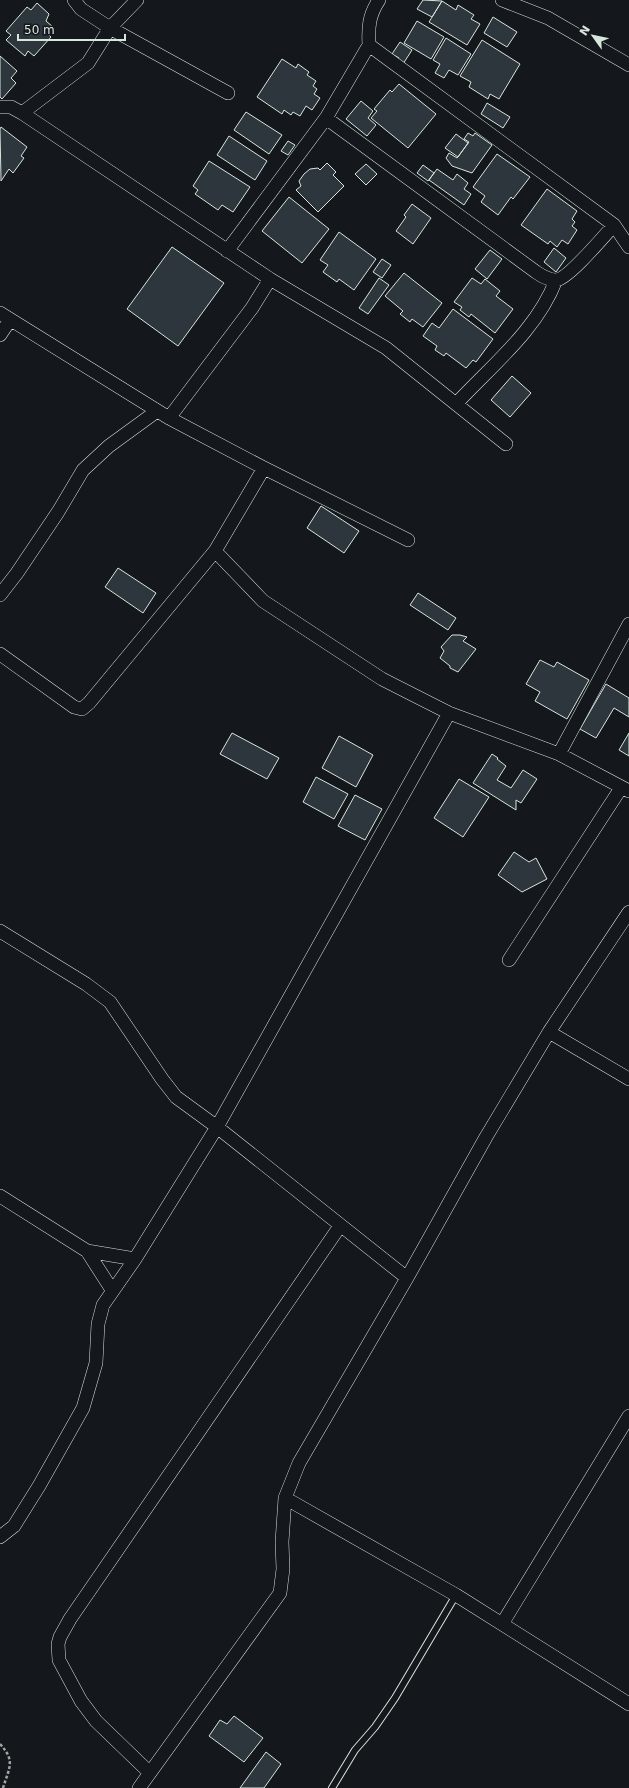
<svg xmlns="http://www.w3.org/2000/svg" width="629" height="1788" viewBox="0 0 629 1788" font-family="'DejaVu Sans',sans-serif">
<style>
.building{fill:#2c363c;stroke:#d8e6dc}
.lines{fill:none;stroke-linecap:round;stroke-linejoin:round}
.service-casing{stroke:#d8e6dc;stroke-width:8}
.minor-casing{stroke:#d8e6dc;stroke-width:14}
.path{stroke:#9da8a2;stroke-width:2.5;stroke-dasharray:3 2;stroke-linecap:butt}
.service{stroke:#14181c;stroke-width:6}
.minor{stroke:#14181c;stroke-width:13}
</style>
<rect width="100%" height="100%" fill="#14181c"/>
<!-- building -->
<path class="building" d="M423,0L442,1L432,17L417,9Z
M442,1L456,10L458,5L474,15L471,19L480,24L467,45L429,22Z
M37,3L49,14L46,21L53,27L47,33L51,37L34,56L28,51L25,56L6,40L11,35L6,31L27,7L31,10Z
M493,17L517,32L507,47L484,33Z
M417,21L444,37L431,59L404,43Z
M446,38L471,54L458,75L449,70L444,78L435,73L440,64L433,60Z
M482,40L520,64L499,99L490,94L488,99L469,87L471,82L460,76Z
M400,42L412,50L403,64L397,61L399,58L392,54Z
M0,56L17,71L11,78L16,83L2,99L0,97Z
M282,59L296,68L298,64L309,72L307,75L316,81L313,86L317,89L314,94L320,98L312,110L306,106L300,116L293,112L291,115L284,110L282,114L257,97Z
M399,84L436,114L408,148L371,118L377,111L374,109L390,90L392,92Z
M361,101L373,111L368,118L376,125L367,136L346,119Z
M487,103L510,117L503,128L481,114Z
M246,112L282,135L269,154L234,130Z
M1,127L27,147L21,156L24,158L13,173L9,169L1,181L0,129Z
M468,133L473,136L475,133L492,145L472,173L452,166L446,158L449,153L457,158L469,142L464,139Z
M456,134L468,143L458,157L445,148Z
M229,136L267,161L255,180L217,155Z
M288,141L295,145L288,155L281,151Z
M497,154L530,177L513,199L511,197L498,215L481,202L485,196L473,187Z
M209,161L250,187L233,212L222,205L218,210L195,194L198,190L193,186Z
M327,163L336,172L333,175L344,186L318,212L296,190L301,186L299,181L304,174L310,169L318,168L320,170Z
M366,164L377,174L366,185L355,174Z
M423,165L434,173L428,181L417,173Z
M437,169L453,180L457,174L468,183L464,189L471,194L464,205L429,180Z
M547,189L577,211L572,219L575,222L572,226L577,230L568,244L562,240L557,247L550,241L548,244L521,225Z
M289,197L329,229L302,263L262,231Z
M412,204L431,218L413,244L396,231L406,217L404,215Z
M339,232L376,259L354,290L339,279L337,282L323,272L328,265L320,260Z
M172,247L224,283L178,346L127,309Z
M554,248L566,258L556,272L544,262Z
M490,250L502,259L487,279L475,269Z
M382,259L391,265L382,278L373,272Z
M404,273L442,303L423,327L412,319L410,322L400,314L403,311L385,296Z
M379,278L389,285L368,314L359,308Z
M472,278L481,284L485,279L500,291L496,296L513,309L495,333L471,314L469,317L460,310L462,307L454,302Z
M453,309L493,339L476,362L473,360L466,368L446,353L444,356L435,350L437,346L423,336L432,323L439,328Z
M512,376L531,393L510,417L491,400Z
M321,506L359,531L344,553L307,528Z
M118,568L156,593L143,613L105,587Z
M418,593L456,618L448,630L410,605Z
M452,635H460L467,637L463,641L476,649L458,672L450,668V666L440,658L444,651L441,647Z
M540,660L554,667L557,662L589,680L567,719L535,701L540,692L526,684Z
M606,684L629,698V717L614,708L596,738L580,729Z
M232,733L279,758L267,779L220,754Z
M629,733V756L619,750Z
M339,736L373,755L356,787L322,768Z
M492,754L498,758L497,759L506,766L497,780L511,788L523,770L537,779L521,803L516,800V810L473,783Z
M316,777L348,794L334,819L303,802Z
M459,779L489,797L463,837L434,818Z
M355,795L382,809L365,840L338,826Z
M514,852L529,862L536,858L547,879L522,892L498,875Z
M234,1716L263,1738L244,1762L209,1736L220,1720L227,1724Z
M266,1752L281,1764L264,1788H240Z"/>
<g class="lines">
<defs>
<path id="service" d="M332,1788L355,1750L375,1727L395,1698L456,1595"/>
<path id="minor" d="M74,0L81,9L110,28L228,93
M502,0L548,18L629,65
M369,45C368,27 369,15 379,0
M0,107H11L22,113L270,279L386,348L506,444
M22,113L88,63L110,28L137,0
M326,118L536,272C542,276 548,280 556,280C568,279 604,236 614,225
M227,251L326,118L369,45L614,225L629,247
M0,313L169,418L264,468L408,540
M0,335L10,320
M456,404C492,365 537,330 556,280
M169,418L252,308L270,279
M264,468L215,551L263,601L382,679L449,713L559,754L629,791
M0,595L17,573L58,512L83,470L109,446L157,411
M0,654L74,707L82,709L89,703L215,551
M559,754L629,624
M0,931L86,984L110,1002L162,1079L176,1097L217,1127L407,1278
M509,960L621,788
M549,1032L629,1079
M0,1196L87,1251L135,1259
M87,1251L112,1290
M285,1498L456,1595L629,1704
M0,1537L14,1526L39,1486L83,1408L96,1363L98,1324L103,1305L135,1259L217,1127L449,713
M502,1624L629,1416
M150,1773L96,1721L81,1701L59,1660L58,1644L60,1637L70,1619L340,1226
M139,1788L280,1593L283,1569L282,1542L285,1498L299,1463L407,1278L486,1137L549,1032L629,912"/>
</defs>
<!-- service casing -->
<use href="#service" class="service-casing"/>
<!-- minor casing -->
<use href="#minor" class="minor-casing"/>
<!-- path -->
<path class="path" d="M0,1744C16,1761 9,1768 3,1788"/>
<!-- service -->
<use href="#service" class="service"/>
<!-- minor -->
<use href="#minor" class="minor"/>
</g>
<!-- north arrow -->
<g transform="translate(593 36) rotate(303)" stroke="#14181c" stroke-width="3" paint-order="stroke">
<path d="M0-3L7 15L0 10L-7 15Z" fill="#d8e6dc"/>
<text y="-6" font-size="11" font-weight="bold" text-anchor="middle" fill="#d8e6dc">N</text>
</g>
<!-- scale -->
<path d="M18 34v6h107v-6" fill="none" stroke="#d8e6dc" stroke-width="2"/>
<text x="24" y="34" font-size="12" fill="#d8e6dc" stroke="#14181c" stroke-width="3" paint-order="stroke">50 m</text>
</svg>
